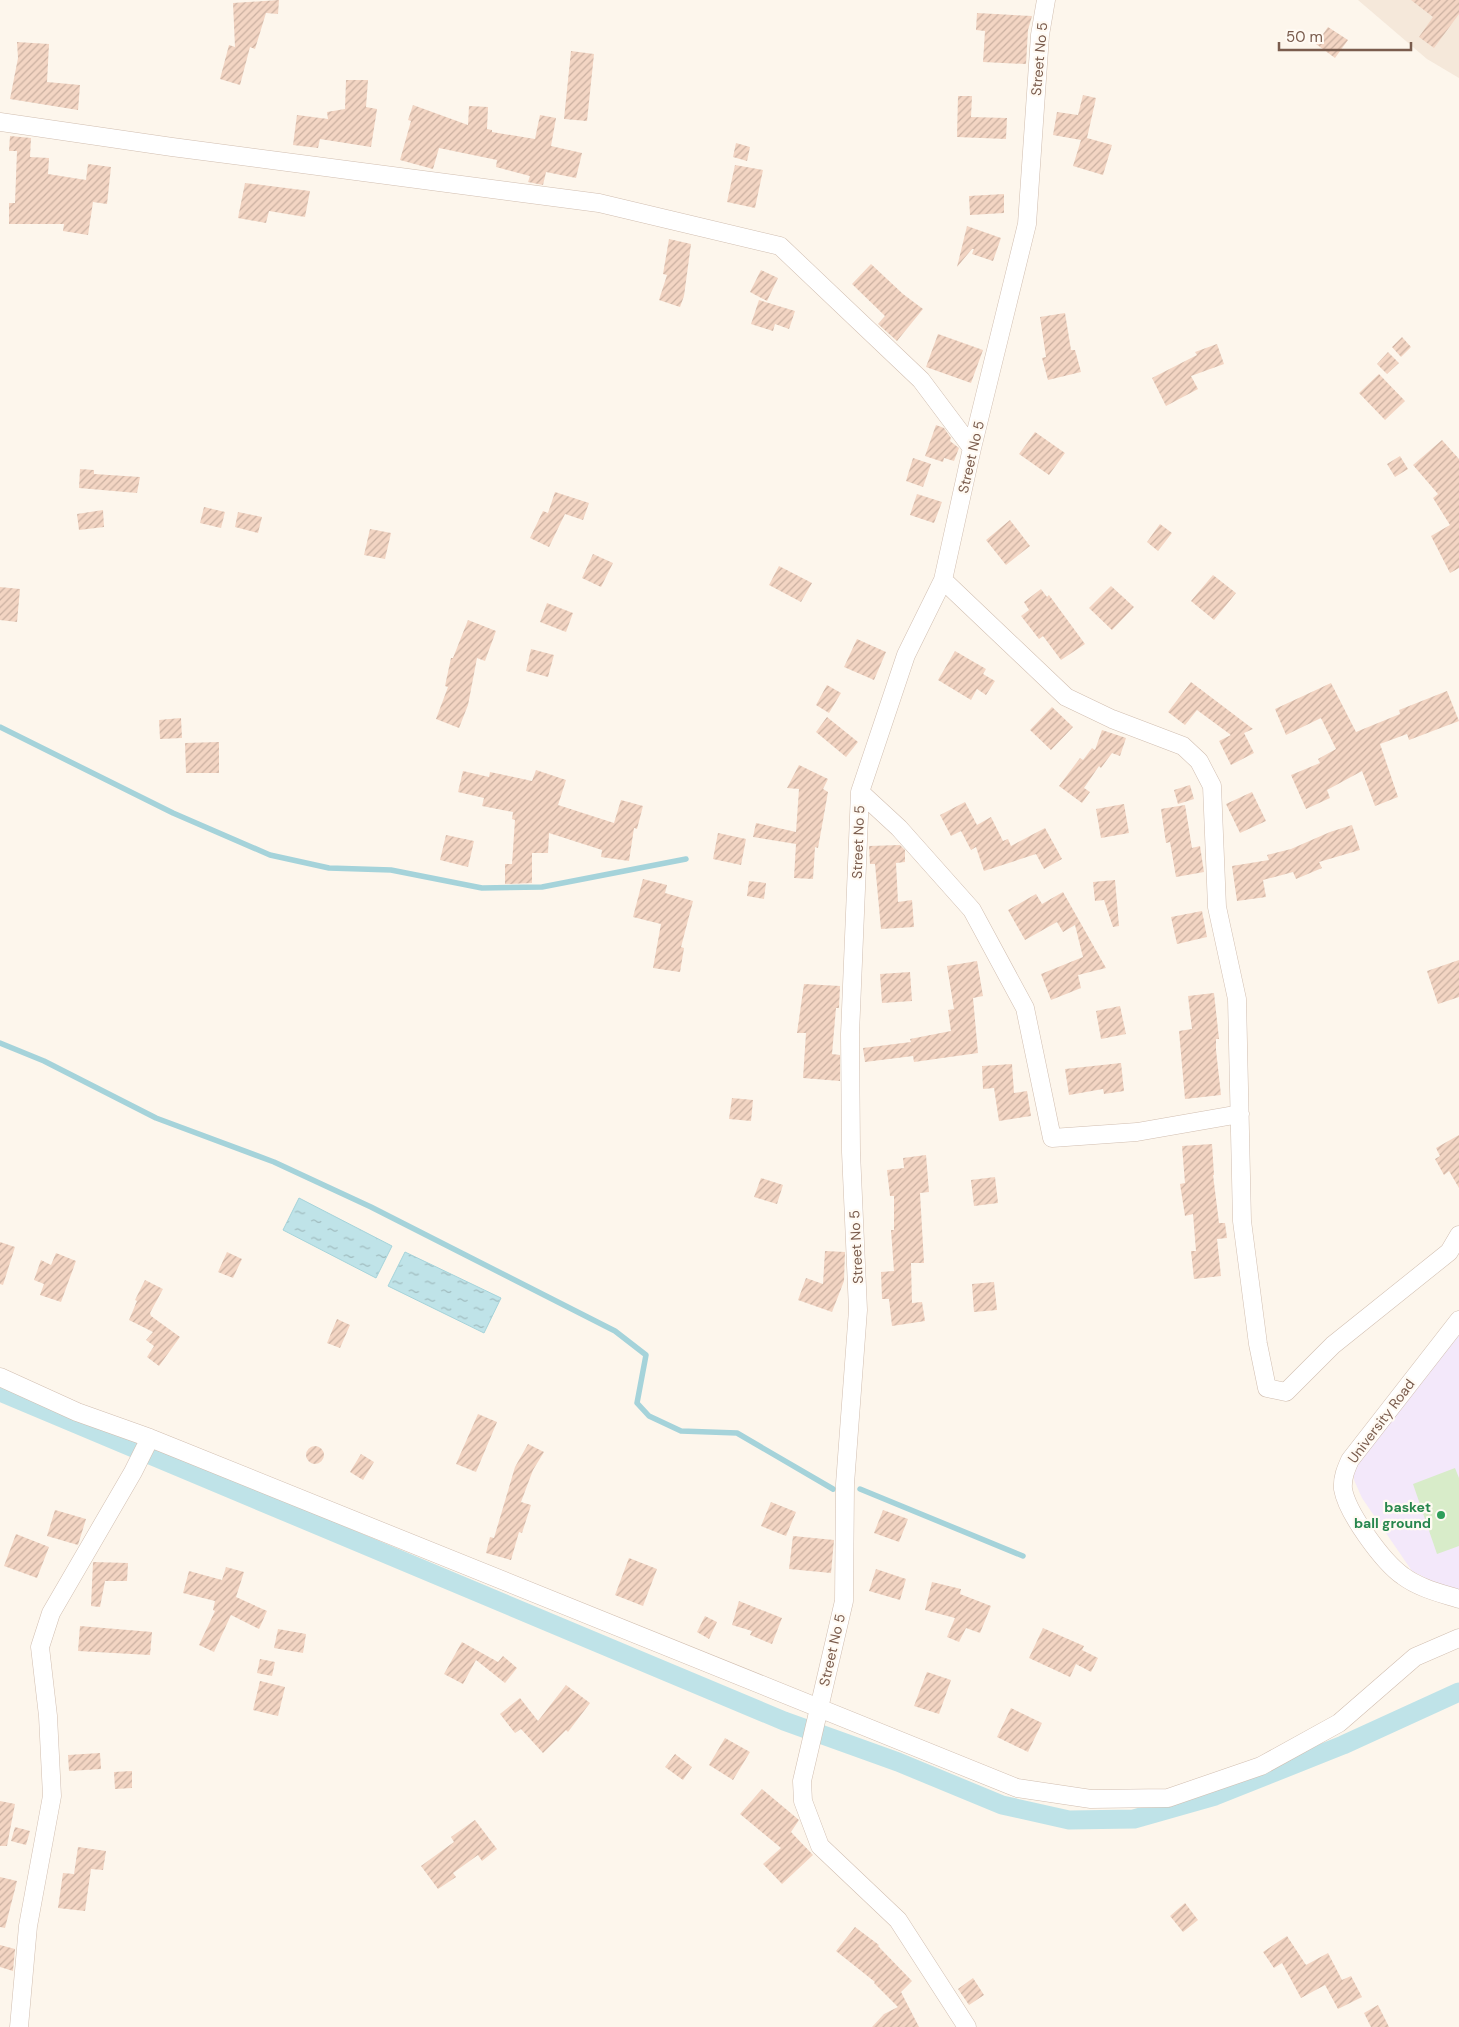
<svg xmlns="http://www.w3.org/2000/svg" width="1459" height="2027" viewBox="0 0 1459 2027" font-family="'DM Sans',sans-serif">
<style>
.residential{fill:#f5e8da}
.education{fill:#f3e8fa}
.garden{fill:#d8ecc9}
.water{fill:url(#water-ripples);stroke:#a5d3da}
.lines{fill:none;stroke-linecap:round;stroke-linejoin:round}
.stream{stroke:#a5d3da;stroke-width:5.5}
.canal{stroke:#bfe3e8;stroke-width:19}
.building{fill:url(#building-hatch)}
.minor-casing{stroke:#d1beb0;stroke-width:19}
.minor{stroke:#fff;stroke-width:18}
.leisure-dot{fill:#2e9e5b;stroke:#fffaf3;stroke-width:2}
.labels{text-anchor:middle;stroke-width:4.5;stroke-linejoin:round;paint-order:stroke}
.street-label{font-size:14px;fill:#7a5c4d;stroke:#fffaf3}
.leisure-label{font-size:14px;font-weight:bold;fill:#27864d;stroke:#fffaf3;text-anchor:end}
</style>
<defs>
<pattern id="water-ripples" width="26" height="14" patternUnits="userSpaceOnUse" patternTransform="scale(1.25)"><rect width="26" height="14" fill="#bfe3e8"/><path d="M2 4q2-2 4 0t4 0M15 11q2-2 4 0t4 0" fill="none" stroke="#a0bbbe"/></pattern>
<pattern id="building-hatch" width="6" height="6" patternUnits="userSpaceOnUse" patternTransform="scale(1.25)"><rect width="6" height="6" fill="#f3d5c3"/><path d="M-1 1l2-2M0 6l6-6M5 7l2-2" fill="none" stroke="#cab0a1"/></pattern>
</defs>
<rect width="100%" height="100%" fill="#fdf6ec"/>
<!-- residential -->
<path class="residential" d="M1358,0H1459V78L1427,59Z"/>
<!-- education -->
<path class="education" d="M1459,1335V1595L1412,1571L1362,1498L1354,1480L1353,1469L1390,1415Z"/>
<!-- garden -->
<path class="garden" d="M1455,1468L1459,1478V1546L1437,1554L1413,1484Z"/>
<!-- water -->
<path class="water" d="M299,1198L392,1246L376,1278L283,1230Z
M405,1252L501,1298L484,1333L388,1286Z"/>
<g class="lines">
<!-- stream -->
<path class="stream" d="M0,727L173,813L270,855L329,868L391,870L482,888L542,887L686,859
M0,1043L44,1061L156,1118L274,1162L371,1207L615,1331L646,1355L637,1403L649,1416L681,1431L737,1433L833,1489
M860,1489L1023,1556"/>
<!-- canal -->
<path class="canal" d="M0,1392L784,1721L898,1762L1002,1805L1069,1820L1134,1819L1215,1796L1343,1745L1459,1692"/>
</g>
<!-- building -->
<path class="building" d="M279,0L278,14L266,13L255,49L250,47L240,85L220,79L229,45L235,47L233,3Z
M1411,0H1459V14L1434,48L1419,37L1433,17Z
M977,13L1032,16L1028,30L1026,64L983,62L985,31L976,30Z
M1328,27L1348,40L1335,58L1316,44Z
M17,42L49,44L47,82L80,85L78,110L10,99L18,58Z
M571,51L594,54L587,121L564,119Z
M346,80H368L366,107L377,109L371,147L320,139L318,148L293,145L297,115L328,119L327,112L345,109Z
M1083,95L1096,98L1087,138L1112,145L1103,175L1073,166L1081,140L1053,135L1057,112L1078,115Z
M958,96H972L971,117L1007,118L1006,139L957,137Z
M413,105L468,125L469,106L488,107L487,129L492,130V132L535,139L540,115L556,118L551,146L582,153L576,178L546,172L543,185L528,182L530,176L496,167L497,160L439,148L433,169L400,160L411,121L408,120Z
M10,136L31,138L30,157L49,158L48,174L86,180L88,164L111,167L107,204L93,202L88,235L63,231L64,224H9V203H15L17,151H9Z
M736,143L750,147L747,161L733,157Z
M735,165L763,170L755,208L727,202Z
M245,183L310,191L305,217L269,211L266,223L238,218Z
M1004,194V213L970,215L969,196Z
M967,226L1001,238L993,261L972,254L974,249H972L957,267Z
M669,239L691,244L684,296L680,307L659,300L667,275L663,274Z
M871,264L903,294L923,309L897,341L878,324L885,316L852,284Z
M761,270L778,278L767,301L750,292Z
M759,300L795,311L789,329L775,324L773,331L751,324Z
M1065,313L1071,350H1075L1081,372L1048,380L1042,358L1046,357L1040,317Z
M938,334L983,350L971,383L926,367Z
M1402,337L1411,347L1401,357L1392,347Z
M1217,344L1224,364L1191,376L1198,389L1166,406L1152,378L1197,355L1195,352Z
M1388,352L1399,363L1387,374L1377,364Z
M1379,374L1405,401L1385,420L1359,393Z
M936,425L944,428L951,438L950,441L959,448L954,461L944,458L943,462L925,456Z
M1035,432L1065,453L1049,475L1019,454Z
M1442,440L1459,459V568L1450,573L1431,536L1450,525L1433,498L1438,494L1413,465Z
M1400,456L1408,469L1395,477L1387,464Z
M913,458L931,464L923,487L906,481Z
M80,469L94,470V474L140,477L137,493L79,488Z
M555,492L589,503L583,520L565,514L549,547L530,538L543,511L548,513Z
M917,494L942,502L934,523L910,515Z
M204,507L225,512L221,528L200,523Z
M103,510L104,527L79,530L77,514Z
M238,512L262,517L258,533L235,527Z
M1010,520L1030,546L1006,565L986,540Z
M1160,524L1172,533L1158,551L1147,542Z
M370,529L391,533L385,559L364,555Z
M593,554L613,563L601,587L582,578Z
M779,566L812,583L801,602L769,585Z
M1213,575L1236,593L1214,620L1191,601Z
M1111,586L1134,607L1112,630L1089,608Z
M0,587L20,589L17,622L0,620Z
M1041,589L1047,597L1049,595L1085,644L1061,660L1043,636L1039,639L1021,616L1029,610L1024,602Z
M547,603L573,613L566,632L540,622Z
M468,620L496,631L485,661L477,658L468,705L459,728L436,719L448,687L445,686L451,658H453Z
M857,639L886,652L874,680L844,667Z
M531,649L554,655L548,677L526,671Z
M955,651L986,669L983,674L995,681L986,695L977,689L971,700L938,680Z
M1191,682L1253,729L1244,733L1254,753L1231,765L1219,741L1231,735L1197,710L1185,725L1168,712Z
M1331,683L1356,732L1400,714L1399,710L1447,691L1459,721L1409,740L1407,734L1380,744L1398,797L1375,806L1362,771L1327,790L1330,798L1306,809L1291,775L1320,763L1318,759L1336,749L1321,718L1286,735L1275,709Z
M827,685L841,693L829,713L816,705Z
M1052,707L1073,727L1051,750L1030,730Z
M827,717L858,742L846,757L816,732Z
M181,718L182,738L160,739L159,720Z
M1102,730L1126,738L1120,756L1112,753L1101,768L1099,766L1084,788L1090,792L1082,803L1059,786L1080,758L1083,760L1092,748L1095,750Z
M219,742V773H186L185,743Z
M799,765L828,779L823,789L828,792L818,848L815,847L813,879L794,878L796,844L753,837L756,823L796,832L799,789L787,788Z
M536,770L566,780L558,805L614,823L621,800L643,806L637,829L634,828L629,861L601,857L602,850L549,833L548,853H532V883L505,884V864H512L515,820L512,819L513,812L482,806L484,798L458,792L463,771L489,777L490,772L532,781Z
M1190,785L1194,799L1178,804L1174,790Z
M1252,792L1266,821L1240,833L1226,804Z
M965,802L977,825L991,817L1003,841L1008,839L1011,846L1045,828L1062,859L1044,869L1036,854L984,871L976,847L971,850L961,831L951,836L940,815Z
M1124,804L1129,833L1101,838L1096,809Z
M1185,805L1192,848L1200,846L1204,872L1176,877L1170,842L1166,843L1161,809Z
M1352,825L1360,850L1319,862L1322,868L1296,879L1293,872L1263,880L1266,897L1237,901L1232,866L1269,860L1267,855L1291,849L1330,832Z
M718,833L746,839L741,865L713,859Z
M446,835L474,841L468,867L440,860Z
M900,845L905,850V862L896,863L898,902L912,900L914,927L881,929L875,864H870L869,846Z
M643,879L667,885L665,893L693,901L681,947L684,948L680,972L653,968L661,924L633,917Z
M1115,880L1119,926L1113,927L1104,900L1095,901L1093,882Z
M749,881L766,883L764,899L747,896Z
M1063,892L1106,968L1078,975L1081,988L1051,1000L1041,974L1083,957L1075,925L1063,932L1057,922L1025,940L1008,910L1036,894L1042,904Z
M1202,911L1207,937L1177,944L1171,917Z
M1459,960V997L1438,1004L1427,971Z
M977,961L983,996L973,998L978,1053L914,1062L913,1056L865,1062L863,1048L911,1042L910,1039L951,1031L948,1010L954,1009L947,966Z
M910,972L912,1001L882,1003L880,974Z
M804,984L840,986L839,1008H836L832,1054L840,1055V1081L803,1078L806,1033H797Z
M1214,993L1219,1039H1216V1050L1221,1095L1185,1099L1179,1031L1192,1029L1188,996Z
M1120,1006L1126,1034L1101,1039L1096,1011Z
M1121,1063L1124,1091L1104,1094L1103,1089L1069,1095L1065,1069Z
M1012,1064L1014,1093L1027,1091L1031,1116L999,1121L994,1088L983,1089L982,1066Z
M732,1098L753,1100L751,1121L729,1119Z
M1459,1135V1188L1449,1171L1444,1175L1435,1159L1440,1156L1436,1148Z
M1212,1144L1214,1175H1213L1219,1223H1225L1227,1238L1217,1239L1221,1276L1194,1279L1191,1251H1196L1193,1214L1185,1216L1180,1184L1185,1183L1182,1146Z
M926,1155L929,1192L920,1193L924,1263H911L912,1303L922,1302L925,1321L892,1326L889,1299H882L881,1272L894,1271L891,1230H894V1196H890L887,1170L904,1168L903,1158Z
M995,1177L998,1203L974,1206L971,1180Z
M761,1178L783,1185L777,1204L754,1197Z
M0,1242L15,1247L3,1285L0,1284Z
M825,1251L845,1252L844,1281L832,1312L798,1300L806,1278L823,1284Z
M227,1252L242,1259L233,1278L218,1272Z
M56,1253L76,1261L61,1302L40,1295L44,1284L34,1280L41,1260L51,1265Z
M145,1280L163,1289L150,1313L151,1316L180,1337L159,1366L147,1357L154,1346L146,1340L153,1332L129,1320L137,1301L135,1300Z
M994,1282L997,1310L974,1312L972,1284Z
M337,1319L350,1325L340,1348L327,1343Z
M478,1414L497,1422L476,1472L456,1464Z
M528,1444L544,1452L533,1470L521,1502L531,1505L522,1533L519,1532L511,1560L486,1553L490,1537L494,1538L515,1467Z
M306 1455a9 9 0 1 1 18 0a9 9 0 1 1-18 0Z
M361,1454L374,1462L363,1480L350,1472Z
M771,1502L796,1512L786,1536L761,1526Z
M55,1510L86,1519L78,1545L47,1536Z
M883,1510L908,1519L899,1542L874,1533Z
M16,1534L49,1547L37,1578L4,1566Z
M793,1536L834,1540L831,1573L789,1569Z
M629,1558L657,1569L643,1606L615,1595Z
M93,1562L128,1563L127,1581H105L100,1607L91,1606Z
M226,1567L244,1572L236,1597L267,1611L259,1629L231,1615L214,1652L199,1645L215,1611L213,1610L215,1601L183,1593L189,1571L222,1580Z
M876,1569L906,1579L900,1600L869,1591Z
M932,1582L961,1589L960,1594L991,1606L980,1633L966,1628L959,1642L947,1637L955,1618L925,1610Z
M739,1601L782,1618L772,1644L750,1635L752,1631L732,1625Z
M705,1616L717,1622L709,1639L697,1632Z
M80,1626L152,1632L150,1655L78,1651Z
M1043,1628L1084,1646L1082,1650L1098,1658L1091,1672L1076,1664L1070,1677L1029,1658Z
M278,1629L306,1634L303,1653L274,1648Z
M462,1642L498,1662L503,1656L517,1668L505,1683L476,1660L463,1684L444,1674Z
M260,1659L275,1662L272,1676L257,1673Z
M927,1672L951,1680L939,1714L914,1706Z
M260,1681L285,1687L278,1716L253,1710Z
M566,1685L590,1703L568,1732L566,1730L543,1753L521,1729L515,1733L500,1714L520,1698L538,1721Z
M1011,1708L1042,1723L1028,1752L997,1737Z
M725,1738L750,1752L733,1780L709,1765Z
M100,1753L101,1769L69,1771L68,1755Z
M675,1754L692,1767L683,1780L665,1767Z
M132,1771V1788L115,1789L114,1772Z
M762,1789L799,1820L791,1832L813,1855L782,1884L763,1864L781,1848L740,1814Z
M0,1801L15,1804L7,1846H0Z
M475,1820L497,1849L482,1861L478,1855L453,1873L456,1877L438,1889L421,1866L454,1842L451,1837Z
M15,1827L30,1831L26,1845L11,1841Z
M78,1847L106,1851L103,1870L91,1869L85,1911L58,1908L63,1873L74,1874Z
M0,1877L17,1881L5,1928L0,1927Z
M1185,1903L1198,1920L1183,1932L1170,1916Z
M855,1927L879,1945L878,1946L912,1981L901,1992L919,2027H872L884,2014L898,2007L874,1983L875,1982L836,1951Z
M1287,1936L1306,1965L1328,1953L1342,1980L1351,1976L1362,1997L1338,2009L1325,1985L1301,1998L1282,1963L1274,1968L1263,1952Z
M0,1945L15,1949L13,1971L0,1967Z
M973,1978L984,1995L969,2005L958,1989Z
M1378,2005L1389,2027H1371L1364,2013Z"/>
<g class="lines">
<defs>
<path id="minor" d="M0,122L172,147L599,203L780,246L921,380L972,448
M943,580L1066,697L1112,719L1183,746L1199,761L1212,786L1217,907L1237,999L1242,1221L1258,1344L1267,1388L1286,1392L1333,1345L1449,1252L1459,1235
M860,792L899,828L972,910L1025,1008L1052,1138L1137,1132L1240,1114
M1459,1320L1350,1460C1346,1469 1342,1478 1343,1489C1347,1513 1383,1562 1403,1576C1419,1588 1440,1593 1459,1599
M0,1377L77,1412L150,1438L1017,1788L1091,1799L1168,1798L1261,1766L1339,1723L1415,1657L1459,1638
M19,2027L28,1926L52,1796L48,1716L40,1647L51,1613L133,1472L150,1438
M967,2027L898,1920L820,1846L803,1801L802,1781L844,1601L845,1484L858,1310L851,1152L850,1034L860,792L906,655L943,580L972,448L1027,224L1040,35L1046,0"/>
</defs>
<!-- minor casing -->
<use href="#minor" class="minor-casing"/>
<!-- minor -->
<use href="#minor" class="minor"/>
</g>
<!-- markers -->
<circle class="leisure-dot" cx="1441" cy="1515" r="5"/>
<g class="labels">
<!-- street labels -->
<g class="street-label">
<text transform="translate(1039 59) rotate(-85)" y="5">Street No 5</text>
<text transform="translate(971 457) rotate(-77)" y="5">Street No 5</text>
<text transform="translate(858 842) rotate(-88)" y="5">Street No 5</text>
<text transform="translate(856 1247) rotate(-93)" y="5">Street No 5</text>
<text transform="translate(1381 1421) rotate(-53)" y="5">University Road</text>
<text transform="translate(832 1650) rotate(-77)" y="5">Street No 5</text>
</g>
<!-- leisure labels -->
<g class="leisure-label">
<text x="1431" y="1512">basket<tspan x="1431" dy="16">ball ground</tspan></text>
</g>
</g>
<!-- scale -->
<path d="M1279 42v8h132v-8" fill="none" stroke="#7a5c4d" stroke-width="2.5"/>
<text x="1286" y="42" font-size="15" fill="#7a5c4d" stroke="#fffaf3" stroke-width="4" paint-order="stroke">50 m</text>
</svg>
